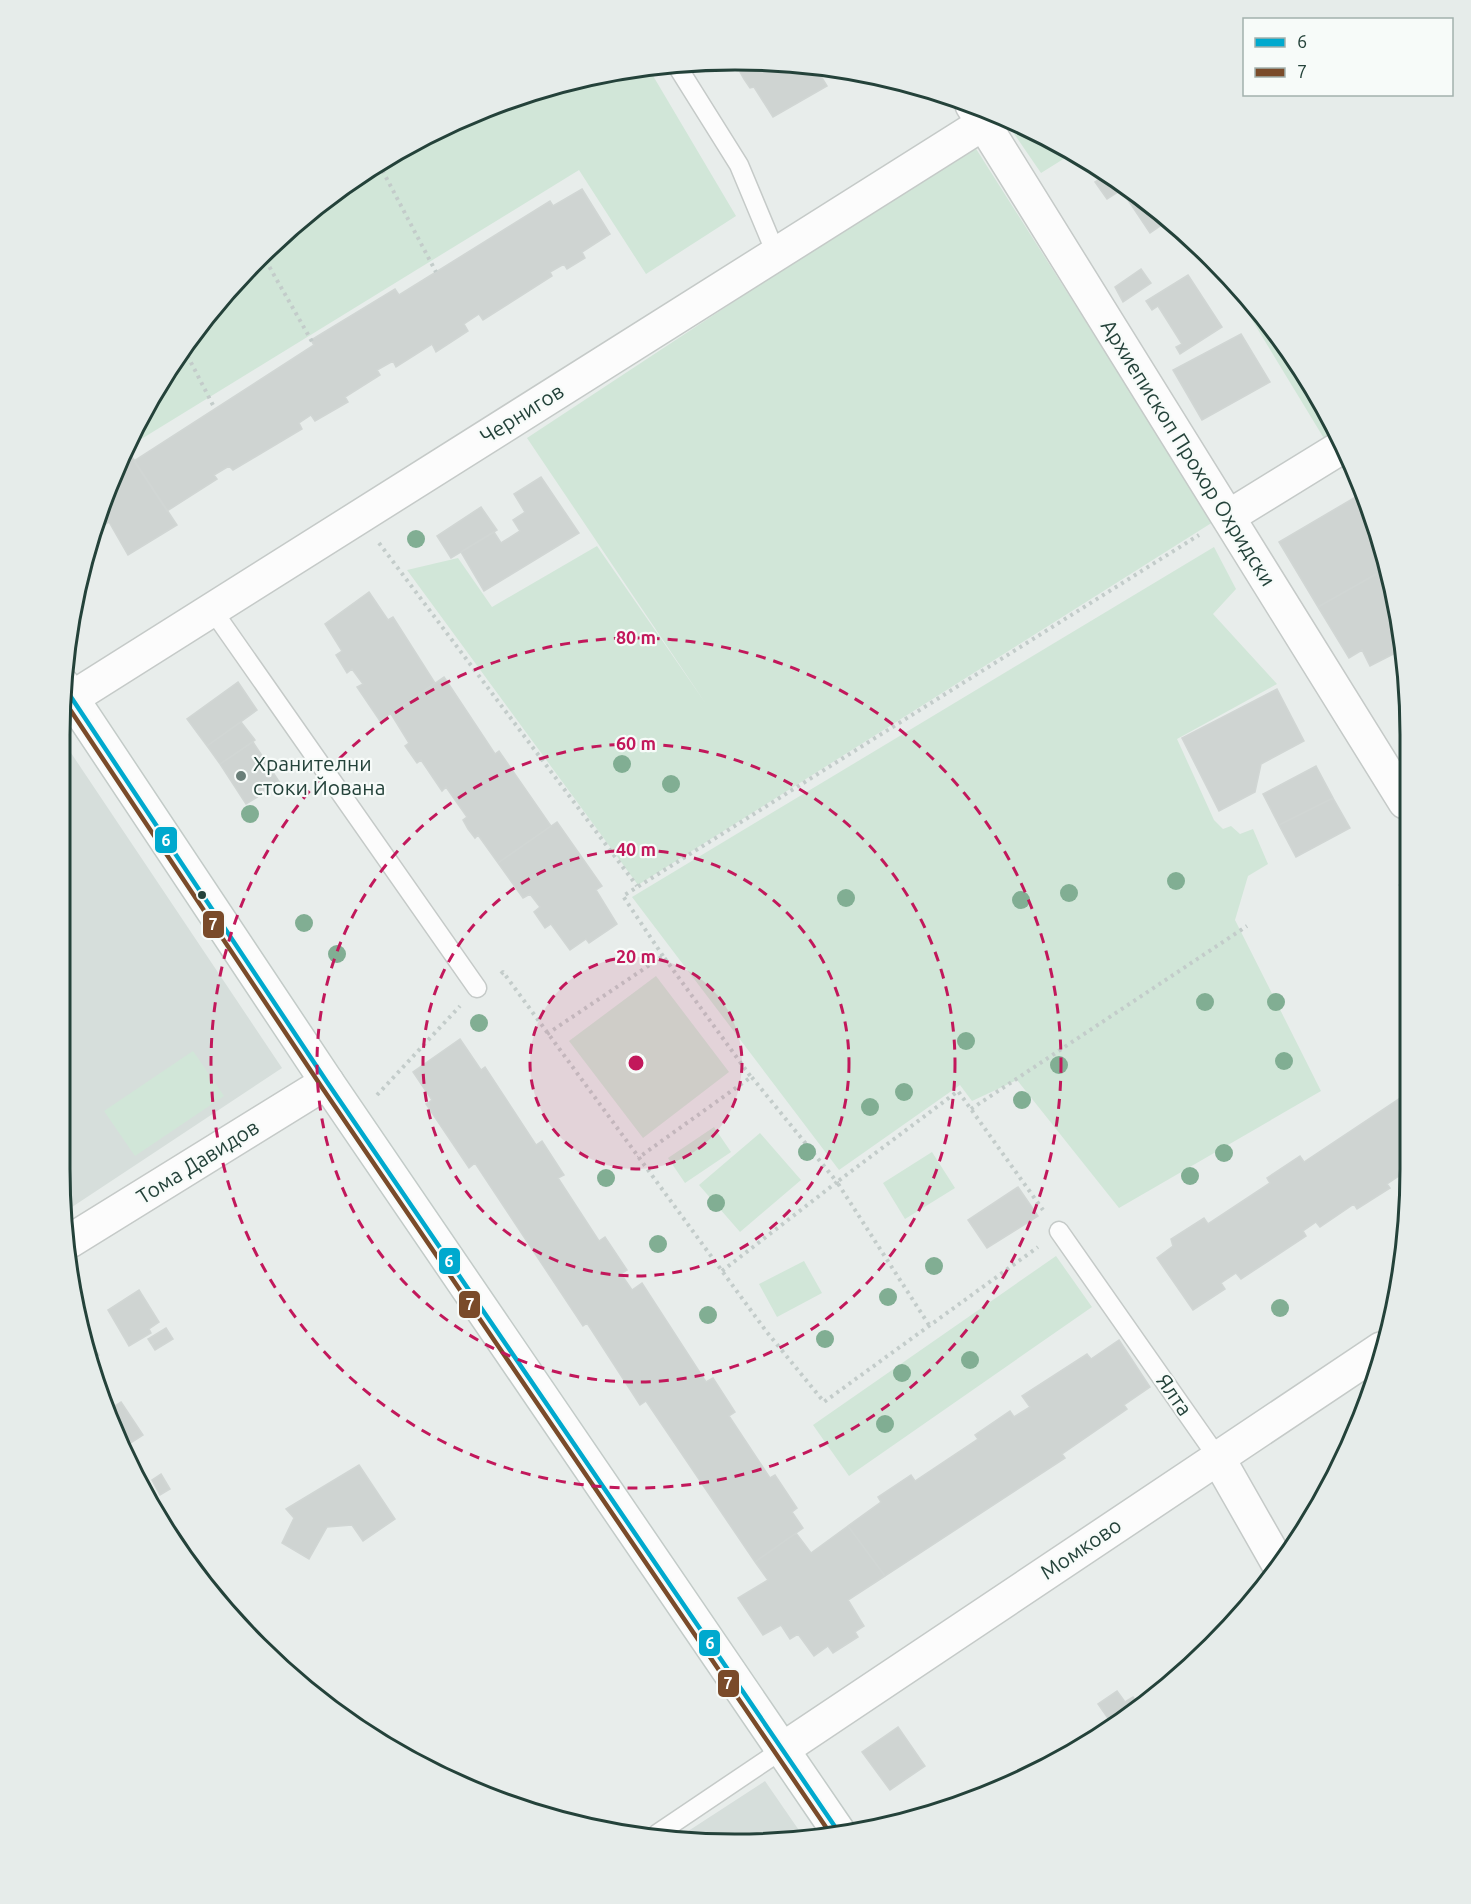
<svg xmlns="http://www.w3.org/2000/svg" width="1471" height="1904" viewBox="0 0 1471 1904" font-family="Ubuntu,sans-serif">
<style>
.built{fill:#d6dedb}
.green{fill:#d1e6d8}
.building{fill:#cfd4d2;stroke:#d1d6d4;stroke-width:1.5}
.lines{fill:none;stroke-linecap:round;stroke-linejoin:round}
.lane-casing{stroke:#c5cac8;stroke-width:21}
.street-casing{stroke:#c5cac8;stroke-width:36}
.secondary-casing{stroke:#c3cbc8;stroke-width:36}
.path{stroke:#c3ccca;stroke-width:4;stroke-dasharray:3 4.5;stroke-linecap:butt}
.lane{stroke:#fcfcfc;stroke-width:18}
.street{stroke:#fcfcfc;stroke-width:33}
.secondary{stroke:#fcfcfc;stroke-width:33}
.bus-1-casing{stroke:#f7fbf9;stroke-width:9}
.bus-2-casing{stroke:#f7fbf9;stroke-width:9}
.bus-1{stroke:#00a9ce;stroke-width:4.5}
.bus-2{stroke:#7a4b2a;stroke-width:4.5}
.tree{fill:#81ae93}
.ring{fill:none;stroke:#c2185b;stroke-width:3;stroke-dasharray:10 8}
.poi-dot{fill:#697e78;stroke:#f7fbf9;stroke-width:2}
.bus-dot{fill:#24423a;stroke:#f7fbf9;stroke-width:2}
.labels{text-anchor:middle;stroke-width:4.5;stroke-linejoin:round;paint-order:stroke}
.street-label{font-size:21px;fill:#24423a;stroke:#f7fbf9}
.poi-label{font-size:21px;fill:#24423a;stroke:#f7fbf9;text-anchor:start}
.rim{fill:none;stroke:#24423a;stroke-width:3}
.centre{fill:#c2185b;stroke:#f7fbf9;stroke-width:3}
.ring-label{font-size:18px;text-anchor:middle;font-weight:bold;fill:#c2185b;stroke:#f7fbf9;stroke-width:4.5;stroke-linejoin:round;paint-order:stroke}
.line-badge{stroke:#f7fbf9;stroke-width:2}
.badge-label{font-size:16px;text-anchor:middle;font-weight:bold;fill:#fff}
</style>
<rect width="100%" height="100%" fill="#e8edeb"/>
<!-- built -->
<path class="built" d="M61,738L282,1068L66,1211L60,1168Z
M765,1781L805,1839L736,1844L679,1837Z"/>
<!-- green -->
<path class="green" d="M649,69L736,216L646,274L579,170L125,449L130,436L199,325L258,258L361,174L477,111L604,73Z
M1002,116L1073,153L1041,173Z
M973,144L1213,522L638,885L407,570L458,558L492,607L597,546L706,704L527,438Z
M1218,264L1297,361L1336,440L1328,445Z
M1214,547L1236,589L1213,614L1277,684L1177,739L1214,820L1223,829L1231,826L1240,834L1253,829L1268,864L1248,876L1235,920L1321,1091L1119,1208L1017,1080L972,1101L960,1085L839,1170L632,897Z
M656,976L729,1072L643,1138L569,1041Z
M193,1051L224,1096L135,1156L104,1111Z
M714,1127L731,1152L685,1183L668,1158Z
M760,1133L801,1180L740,1232L699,1185Z
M932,1152L955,1188L905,1219L883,1183Z
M1056,1256L1092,1307L849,1476L813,1425Z
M804,1261L822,1293L777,1317L759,1284Z"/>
<!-- building -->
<path class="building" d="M738,60L816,68L827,86L773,117L754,87L750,88L744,79L740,72L744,69Z
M1108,173L1111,174L1142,199L1132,206L1121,190L1107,199L1095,182Z
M582,189L610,234L582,252L585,258L567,269L564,264L550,272L552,276L483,320L479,314L464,324L468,331L436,352L432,344L396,367L393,361L377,370L380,375L345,397L348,402L315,421L311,415L299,423L302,429L233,470L229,466L214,475L217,479L167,511L134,461L314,345L311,340L395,289L399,295L550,201L553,206Z
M1142,199L1162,216L1155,220L1160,226L1150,233L1132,206Z
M1141,269L1151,283L1123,302L1115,287Z
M1188,275L1222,327L1180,354L1176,347L1182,344L1158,306L1152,310L1146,301Z
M1241,334L1270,382L1202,420L1173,370Z
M128,451L177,525L128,555L109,522L106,524L100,514L123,454Z
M541,477L579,533L484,591L461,552L494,532L501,543L520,531L513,520L525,512L514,494Z
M1359,495L1376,521L1387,568L1318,607L1279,542Z
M481,507L497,530L451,558L437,536Z
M1387,568L1405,648L1370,666L1362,650L1349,658L1318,607Z
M369,592L388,620L393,617L435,683L380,721L357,687L363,684L352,669L347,673L336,655L342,651L325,624Z
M444,677L495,754L499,751L551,826L498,863L478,835L475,838L468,829L463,820L467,817L446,787L442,791L421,760L417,763L405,746L409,743L391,714Z
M238,682L257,710L207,746L187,719Z
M1277,689L1304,741L1261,764L1255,792L1219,811L1182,738Z
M241,722L255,740L220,764L207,746Z
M253,742L280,783L246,804L220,764Z
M1316,766L1333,798L1279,825L1263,794Z
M1333,798L1350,828L1296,857L1279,825Z
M557,822L602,886L596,890L617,924L589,943L586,939L570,950L551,924L545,928L534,912L540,907L530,894L523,898L498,863Z
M1405,882V895L1399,885Z
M460,1039L481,1070L485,1067L536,1145L542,1141L564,1175L558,1178L599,1241L605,1237L627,1270L621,1274L632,1290L642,1283L706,1382L713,1378L735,1412L729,1416L770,1478L775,1475L797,1508L792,1512L803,1528L755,1562L646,1401L640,1405L587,1323L583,1326L475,1163L469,1168L426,1104L432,1100L413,1072Z
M1405,1095V1178L1402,1174L1387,1184L1390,1188L1357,1209L1354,1204L1320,1227L1316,1222L1303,1231L1306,1236L1241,1279L1236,1273L1221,1283L1225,1289L1193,1310L1157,1258L1173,1246L1171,1239L1204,1218L1208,1224L1270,1183L1267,1178L1300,1156L1304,1162Z
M1018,1187L1038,1216L987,1248L968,1220Z
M139,1290L159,1322L149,1329L151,1333L129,1346L108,1310Z
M166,1328L173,1339L155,1350L148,1339Z
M81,1330L99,1355L90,1360L83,1344Z
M1119,1340L1150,1387L1124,1405L1127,1409L1062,1454L1065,1458L885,1576L848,1526L881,1502L878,1497L911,1475L915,1481L978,1439L975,1435L1010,1411L1014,1417L1030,1407L1022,1396L1087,1354L1091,1359Z
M121,1402L143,1435L126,1446L110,1409Z
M359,1465L395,1519L363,1541L352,1525L327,1527L309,1559L282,1543L294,1518L286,1509Z
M161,1474L170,1489L160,1495L152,1480Z
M848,1526L885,1576L848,1600L864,1626L855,1632L858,1637L833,1653L828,1646L814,1656L798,1634L790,1639L781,1625L763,1635L738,1598L768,1580L755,1562L796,1533L811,1553Z
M1117,1691L1125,1702L1133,1697L1140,1706L1114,1727L1098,1704Z
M898,1727L925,1766L890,1790L862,1752Z"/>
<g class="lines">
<defs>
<path id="lane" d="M677,66L739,165L777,256
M211,608L477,988
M1059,1231L1218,1458
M657,1834L783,1749"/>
<path id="street" d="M972,105L1405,802
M1228,517L1340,448
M61,705C367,509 677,319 984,123
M70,1241L327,1082
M1218,1458L1279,1565
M783,1749L1381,1349"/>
<path id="secondary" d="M63,685L327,1082L840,1834"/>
</defs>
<!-- lane casing -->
<use href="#lane" class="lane-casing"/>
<!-- street casing -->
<use href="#street" class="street-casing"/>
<!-- secondary casing -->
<use href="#secondary" class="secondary-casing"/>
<!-- path -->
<path class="path" d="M379,164L436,272
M262,254L314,345
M184,349L215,409
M379,543L637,886
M663,956L623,896L1199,535
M501,974L503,972L766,1331L824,1402L1038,1247
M547,1034L663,956L751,1077L638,1158
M377,1095L460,1006
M971,1109L1247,926
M722,1271L837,1182L750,1075
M929,1325L837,1182L958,1091L1043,1210"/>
<!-- lane -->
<use href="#lane" class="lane"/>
<!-- street -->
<use href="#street" class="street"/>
<!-- secondary -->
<use href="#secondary" class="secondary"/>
<defs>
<path id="bus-1" d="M63,685L327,1082L840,1834"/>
<path id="bus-2" d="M61,696L321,1086L832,1836"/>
</defs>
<!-- bus-1 casing -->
<use href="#bus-1" class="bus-1-casing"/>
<!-- bus-2 casing -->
<use href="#bus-2" class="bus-2-casing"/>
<!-- bus-1 -->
<use href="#bus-1" class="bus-1"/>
<!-- bus-2 -->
<use href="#bus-2" class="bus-2"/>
</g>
<!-- trees -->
<g class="tree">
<circle cx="416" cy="539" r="9"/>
<circle cx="622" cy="764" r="9"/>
<circle cx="671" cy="784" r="9"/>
<circle cx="250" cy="814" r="9"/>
<circle cx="1176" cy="881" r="9"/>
<circle cx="1069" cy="893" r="9"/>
<circle cx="846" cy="898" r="9"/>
<circle cx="1021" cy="900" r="9"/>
<circle cx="304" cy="923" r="9"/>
<circle cx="337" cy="954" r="9"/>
<circle cx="1205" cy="1002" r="9"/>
<circle cx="1276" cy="1002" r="9"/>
<circle cx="479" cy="1023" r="9"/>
<circle cx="966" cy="1041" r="9"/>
<circle cx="1284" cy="1061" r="9"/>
<circle cx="1059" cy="1065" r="9"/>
<circle cx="904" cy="1092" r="9"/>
<circle cx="1022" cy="1100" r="9"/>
<circle cx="870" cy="1107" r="9"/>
<circle cx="807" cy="1152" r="9"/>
<circle cx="1224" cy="1153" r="9"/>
<circle cx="1190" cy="1176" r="9"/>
<circle cx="606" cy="1178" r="9"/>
<circle cx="716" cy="1203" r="9"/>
<circle cx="658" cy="1244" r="9"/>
<circle cx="934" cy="1266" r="9"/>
<circle cx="888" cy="1297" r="9"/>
<circle cx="1280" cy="1308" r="9"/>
<circle cx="708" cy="1315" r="9"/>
<circle cx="825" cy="1339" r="9"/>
<circle cx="970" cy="1360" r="9"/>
<circle cx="902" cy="1373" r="9"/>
<circle cx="885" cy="1424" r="9"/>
</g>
<!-- distance rings -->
<circle cx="636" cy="1063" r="106" fill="#c2185b" fill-opacity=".12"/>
<g class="ring">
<circle cx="636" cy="1063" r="106"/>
<circle cx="636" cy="1063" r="213"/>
<circle cx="636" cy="1063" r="319"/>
<circle cx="636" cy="1063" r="425"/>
</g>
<!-- markers -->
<circle class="poi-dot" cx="241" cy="776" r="6"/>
<circle class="bus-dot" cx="202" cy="895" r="5"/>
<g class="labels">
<!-- street labels -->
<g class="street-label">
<text transform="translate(522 414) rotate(-32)" y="7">Чернигов</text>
<text transform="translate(1188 453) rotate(58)" y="7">Архиепископ Прохор Охридски</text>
<text transform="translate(198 1162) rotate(-32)" y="7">Тома Давидов</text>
<text transform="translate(1174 1395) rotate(55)" y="7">Ялта</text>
<text transform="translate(1081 1549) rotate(-34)" y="7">Момково</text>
</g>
<!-- poi labels -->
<g class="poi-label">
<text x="253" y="771">Хранителни<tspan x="253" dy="24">стоки Йована</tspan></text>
</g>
</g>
<!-- crop -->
<path d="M0 0H1471V1904H0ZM735 70H735A665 665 0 0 1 1400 735V1169A665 665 0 0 1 735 1834H735A665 665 0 0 1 70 1169V735A665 665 0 0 1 735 70Z" fill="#e6ecea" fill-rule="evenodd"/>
<path class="rim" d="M735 70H735A665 665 0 0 1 1400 735V1169A665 665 0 0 1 735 1834H735A665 665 0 0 1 70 1169V735A665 665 0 0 1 735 70Z"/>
<circle cx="636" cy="1063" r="9" class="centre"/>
<g class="ring-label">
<text x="636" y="644">80 m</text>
<text x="636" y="750">60 m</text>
<text x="636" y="856">40 m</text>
<text x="636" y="963">20 m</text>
</g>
<g class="line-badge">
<rect x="154" y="826" width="24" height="28" rx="6" fill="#00a9ce"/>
<rect x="202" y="910" width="23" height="29" rx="6" fill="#7a4b2a"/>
<rect x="438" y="1247" width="23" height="28" rx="6" fill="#00a9ce"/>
<rect x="458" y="1290" width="23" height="29" rx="6" fill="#7a4b2a"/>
<rect x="698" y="1629" width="23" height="28" rx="6" fill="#00a9ce"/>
<rect x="717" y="1669" width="23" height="29" rx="6" fill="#7a4b2a"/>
</g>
<g class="badge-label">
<text x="166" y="846">6</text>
<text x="213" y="930">7</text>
<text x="449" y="1267">6</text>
<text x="470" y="1310">7</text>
<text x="710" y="1649">6</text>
<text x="728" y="1689">7</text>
</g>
<!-- legend -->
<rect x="1243" y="18" width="210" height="78" fill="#f7fbf9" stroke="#a3b1ad" stroke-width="1.5"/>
<rect x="1255" y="38" width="30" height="9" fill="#00a9ce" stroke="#a3b1ad" stroke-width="1.5"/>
<text x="1297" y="48" font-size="18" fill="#24423a">6</text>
<rect x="1255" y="68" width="30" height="9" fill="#7a4b2a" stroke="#a3b1ad" stroke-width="1.5"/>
<text x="1297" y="78" font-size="18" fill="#24423a">7</text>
</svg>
